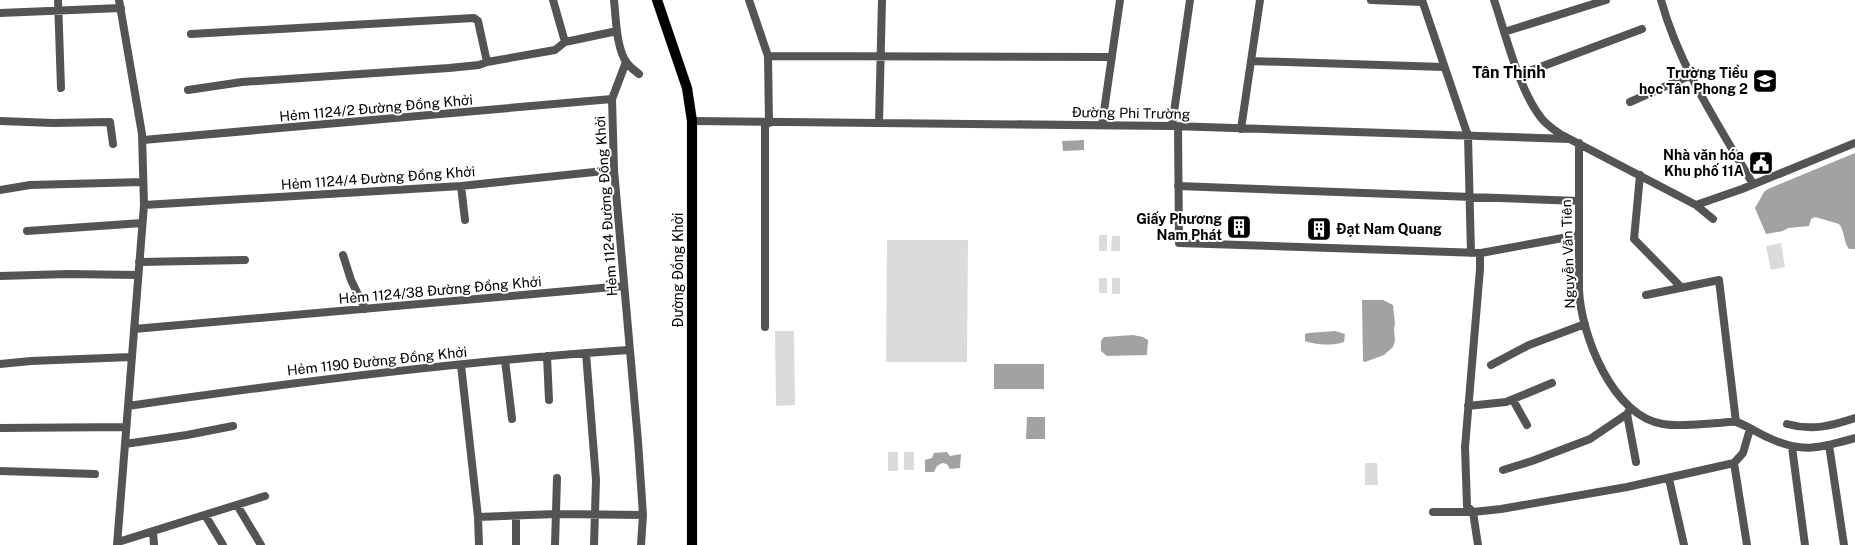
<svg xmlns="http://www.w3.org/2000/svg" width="1855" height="545" viewBox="0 0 1855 545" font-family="'Public Sans',sans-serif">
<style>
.green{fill:#dbdbdb}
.water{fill:#a2a2a2}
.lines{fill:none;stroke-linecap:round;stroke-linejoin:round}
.major-casing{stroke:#dbdbdb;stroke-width:11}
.minor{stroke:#545454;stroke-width:8}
.major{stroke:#000;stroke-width:10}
.labels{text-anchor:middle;stroke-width:4;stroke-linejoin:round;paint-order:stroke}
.poi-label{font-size:14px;font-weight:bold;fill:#000;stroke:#fff;text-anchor:end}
.street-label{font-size:14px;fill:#000;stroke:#fff}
.quarter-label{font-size:16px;font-weight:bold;fill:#000;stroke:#fff}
</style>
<rect width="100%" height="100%" fill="#fff"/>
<!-- green -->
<path class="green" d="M1099,235H1107V251H1099Z
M1112,236H1120V251H1111Z
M887,240H968L967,362H886Z
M1781,243L1785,267L1771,270L1766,246Z
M1099,278H1107V293H1099Z
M1112,278H1120V294H1112Z
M775,331H794L795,405L776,406Z
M888,452H898V471H888Z
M904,452H914V470H904Z
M1365,463H1377L1378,485H1365Z"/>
<!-- water -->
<path class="water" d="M1084,140V150L1063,151L1062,141Z
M1855,153V249H1849C1843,242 1845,231 1839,224L1815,217L1811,219L1809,226L1788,228L1783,231L1766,234L1755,208L1764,192L1768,189Z
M1362,300H1383L1393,305L1395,324L1394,329L1395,341L1393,347L1384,355L1365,362L1363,361Z
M1335,331L1345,334L1344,342C1333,346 1315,345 1305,341V334L1308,333Z
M1133,335L1143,337L1148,340L1147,355L1107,356L1101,351V341L1104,337Z
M994,364H1044V389H994Z
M1027,417H1045V439H1026Z
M947,452L950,456L961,454L960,468L950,469L947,464L942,463L937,466L934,472H925V460L932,458L934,453Z"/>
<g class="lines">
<defs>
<path id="major" d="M657,0L687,88L692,121V545"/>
</defs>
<!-- major casing -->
<use href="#major" class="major-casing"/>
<!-- minor -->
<path class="minor" d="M58,0L61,88
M553,0L565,42
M614,0C616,17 616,49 627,63C630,67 635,71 639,74
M749,0L768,56L769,123
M1371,0L1422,2
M1422,0L1468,136L1471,253
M1494,0C1506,35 1519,91 1542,119C1547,125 1553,129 1560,134L1696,205L1713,219
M1661,0C1679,66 1719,126 1753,184
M0,13L121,8
M1504,32L1606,0
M191,34L474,18L478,21L487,62
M768,56L1112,57
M1251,61L1444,67
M626,62L612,99L614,170L638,441L643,515L641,545
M1519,75L1642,29
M188,90L242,82L449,68L479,65L487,62L555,50L565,42L617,31
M1630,102L1691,75
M0,121L53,123L110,122L113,144
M692,121L1172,126L1569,139
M879,123L882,0
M1102,125L1120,0
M1172,126L1190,0
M1178,126L1179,243L1481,253L1579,235
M1241,129L1260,0
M143,140L612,99
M1579,143V290C1581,335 1613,417 1663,424C1680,427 1699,424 1717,423C1722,423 1730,421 1736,422C1744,424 1758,433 1767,437C1802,454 1819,448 1855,438
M1640,175L1634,239L1681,287
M461,186L465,220
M1178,186L1579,201
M0,190L30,185L143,182
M144,205L461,186L614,170
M1696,205L1742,189L1855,143
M27,231L142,223
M343,255L351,280L365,309
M139,262L245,260
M0,276L68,274L138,275
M1646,295L1719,280L1736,422
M765,327V123
M134,329L624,286
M586,353L596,480L594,545
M547,356L549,400
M505,360L512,419
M0,364L31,361L131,357
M461,365L478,517L479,545
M1491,365L1529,345L1585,324
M1513,400L1527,425
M128,406C294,382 461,361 629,350
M1468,406L1506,402L1552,383
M1627,414L1636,462
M1787,424C1812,431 1831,426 1855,418
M0,428L126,427
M125,444L187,435L233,426
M1829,445L1844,545
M1792,447L1805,545
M1734,463L1747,545
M1503,470L1532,461L1590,439L1627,414L1631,408
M0,471L95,474
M1669,479L1684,545
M237,505L261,545
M1433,512H1473L1501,509L1627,487L1734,463L1743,453L1750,429
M205,515L223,545
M478,517L557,514L643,515
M153,531L154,545
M118,542L265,496
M117,545L144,205L142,134L119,0
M516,545V516
M555,545L557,478
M1478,545L1473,512L1467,506L1465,447L1480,269V253"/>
<!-- major -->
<use href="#major" class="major"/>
</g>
<!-- icons -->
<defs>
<symbol id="school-square" viewBox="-11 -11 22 22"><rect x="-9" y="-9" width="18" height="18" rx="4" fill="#000" stroke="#fff"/><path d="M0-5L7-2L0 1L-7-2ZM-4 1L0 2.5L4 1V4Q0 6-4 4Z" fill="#fff"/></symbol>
<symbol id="civic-square" viewBox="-11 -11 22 22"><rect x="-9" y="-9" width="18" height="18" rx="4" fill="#000" stroke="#fff"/><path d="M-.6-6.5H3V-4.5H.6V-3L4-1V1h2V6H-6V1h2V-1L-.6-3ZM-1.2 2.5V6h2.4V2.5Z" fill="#fff"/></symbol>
<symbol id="building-square" viewBox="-11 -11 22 22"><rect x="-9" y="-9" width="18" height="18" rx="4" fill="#000" stroke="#fff"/><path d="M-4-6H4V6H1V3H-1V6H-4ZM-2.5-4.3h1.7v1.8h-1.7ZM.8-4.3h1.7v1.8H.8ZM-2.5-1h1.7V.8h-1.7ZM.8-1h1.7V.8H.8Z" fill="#fff"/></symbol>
</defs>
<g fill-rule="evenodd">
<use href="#school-square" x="1751" y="67" width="28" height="28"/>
<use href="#civic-square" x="1747" y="149" width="28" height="28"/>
<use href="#building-square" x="1225" y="213" width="28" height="28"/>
<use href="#building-square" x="1305" y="215" width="28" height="28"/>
</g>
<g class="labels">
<!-- poi labels -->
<g class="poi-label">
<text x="1748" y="78">Trường Tiểu<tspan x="1748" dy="16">học Tân Phong 2</tspan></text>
<text x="1744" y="160">Nhà văn hóa<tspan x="1744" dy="16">Khu phố 11A</tspan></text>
<text x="1222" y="224">Giấy Phương<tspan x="1222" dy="16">Nam Phát</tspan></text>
<text x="1336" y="234" text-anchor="start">Đạt Nam Quang</text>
</g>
<!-- street labels -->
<g class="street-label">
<text transform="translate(376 108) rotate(-5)" y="5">Hẻm 1124/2 Đường Đồng Khởi</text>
<text transform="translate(1131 113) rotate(1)" y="5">Đường Phi Trường</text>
<text transform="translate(378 178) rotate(-4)" y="5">Hẻm 1124/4 Đường Đồng Khởi</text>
<text transform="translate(606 206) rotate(-94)" y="5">Hẻm 1124 Đường Đồng Khởi</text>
<text transform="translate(1568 254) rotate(-92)" y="5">Nguyễn Văn Tiên</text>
<text transform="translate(678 270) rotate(-90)" y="5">Đường Đồng Khởi</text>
<text transform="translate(440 290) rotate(-5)" y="5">Hẻm 1124/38 Đường Đồng Khởi</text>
<text transform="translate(377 361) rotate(-6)" y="5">Hẻm 1190 Đường Đồng Khởi</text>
</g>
<!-- quarter labels -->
<g class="quarter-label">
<text x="1509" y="78">Tân Thịnh</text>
</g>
</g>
</svg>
